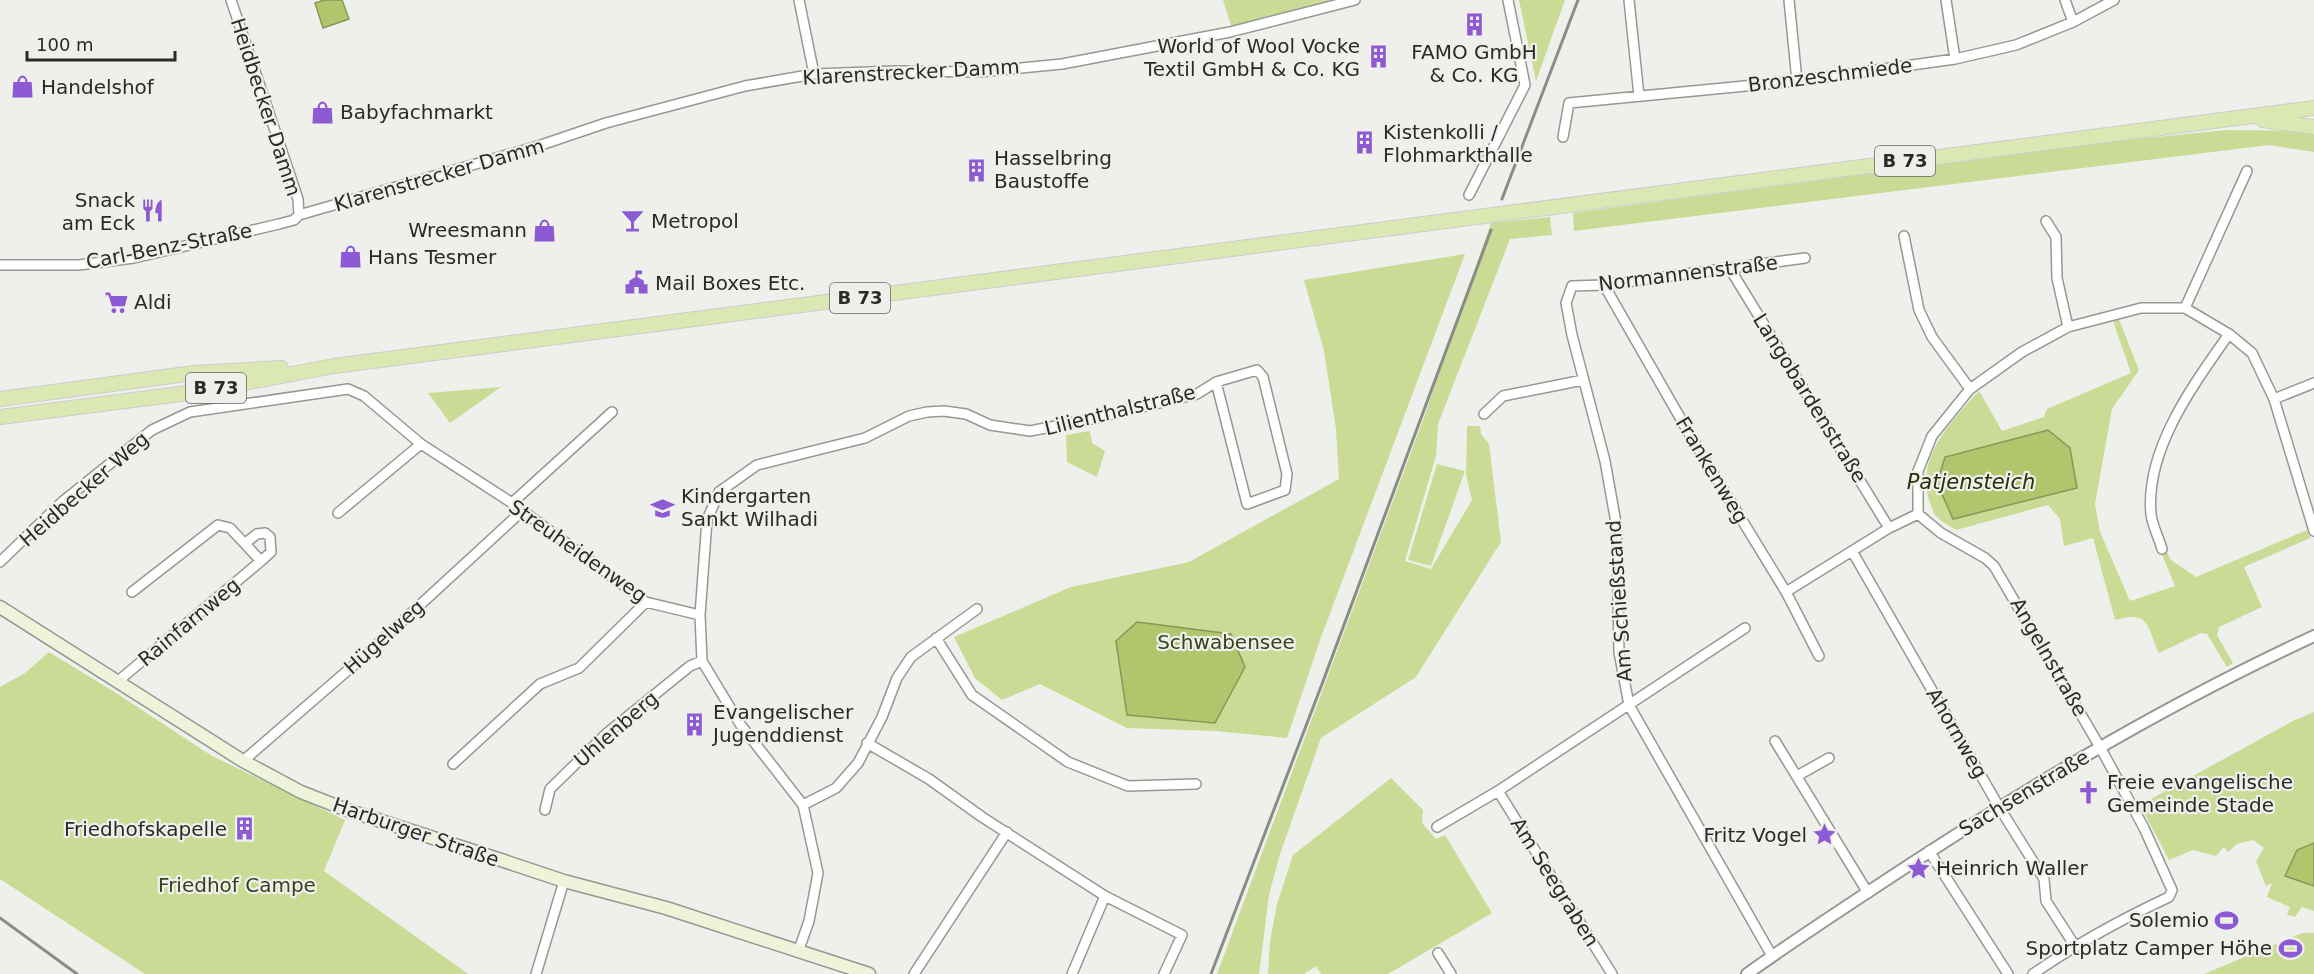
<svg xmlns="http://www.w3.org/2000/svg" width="2314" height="974" viewBox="0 0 2314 974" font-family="'DejaVu Sans',sans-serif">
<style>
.green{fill:#c9db94;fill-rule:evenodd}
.water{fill:#b0c56c;stroke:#889658;stroke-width:1.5}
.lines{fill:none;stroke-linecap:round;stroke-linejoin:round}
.minor-casing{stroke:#969893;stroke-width:12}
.tertiary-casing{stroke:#969893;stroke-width:14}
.secondary-casing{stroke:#969893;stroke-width:15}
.primary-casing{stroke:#cccccb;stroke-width:16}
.minor{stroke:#fff;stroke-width:9}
.tertiary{stroke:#fff;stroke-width:10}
.secondary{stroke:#edf4d9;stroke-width:12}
.primary{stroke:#dce8b3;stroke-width:14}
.rail{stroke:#8b8c88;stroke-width:3}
.labels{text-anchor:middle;stroke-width:4.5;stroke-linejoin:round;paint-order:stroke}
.shield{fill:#eff0eb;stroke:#656562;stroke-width:1.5}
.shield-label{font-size:18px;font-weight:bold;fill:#2a2a28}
.poi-label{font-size:20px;fill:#2a2a28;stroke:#eff0eb;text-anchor:start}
.street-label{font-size:20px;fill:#2a2a28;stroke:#eff0eb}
.park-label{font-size:20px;fill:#38411b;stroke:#eff0eb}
.water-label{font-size:21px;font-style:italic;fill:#282f09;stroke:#eff0eb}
</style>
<rect width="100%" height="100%" fill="#eff0eb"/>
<!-- green -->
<path class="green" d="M1223,0H1330L1316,7L1232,28Z
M1519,0H1565L1536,81Z
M2227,130L2305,131L2314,134V152L2269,145L1574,231L1573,213L2116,141Z
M1550,217L1552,235L1510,239L1438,424L1436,456L1405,561L1431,569L1472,500L1466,475L1467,426H1480L1481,434L1489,444L1501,542L1416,677L1321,738L1280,854L1269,895L1259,974H1217L1423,420L1491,223Z
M1465,254L1320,640L1287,738L1215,731L1127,728L1040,684L1002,700L975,678L954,637L1071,587L1189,562L1339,479L1336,429L1324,351L1304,280Z
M2118,317L2139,370L2112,409L2095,504L2100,532L2130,601L2175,586L2161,552L2166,550L2171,560L2196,577L2307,530L2310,538L2244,567L2262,607L2219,627L2217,635L2233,663L2227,667L2207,634L2201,633L2159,653C2146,625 2150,610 2115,620L2093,538L2064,546L2060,519L2048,505L1956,530C1950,526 1941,522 1937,517C1933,513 1931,505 1929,500C1915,457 1953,420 1979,391L2002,431L2044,417L2047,409L2131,373L2112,318ZM2048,430L2077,488L1954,519Z
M501,387L450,423L428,393Z
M1090,431L1092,443L1105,451L1097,477L1067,462L1066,435Z
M1437,464L1465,471L1431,566L1408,560Z
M49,652L113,691L212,756L345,820L324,871L468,974H145L0,879V687L25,673Z
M2314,712V911L2302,907L2295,917L2287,915L2290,907L2267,897L2272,883L2266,886L2256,861L2264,848L2253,840L2237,844L2228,852L2224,847L2216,856L2193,850L2169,860L2140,805L2293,721Z
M1391,778L1423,810L1422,823L1436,839L1445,835L1492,913L1388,974H1321L1316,966L1304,974H1268L1270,942L1277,904L1293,855Z
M2302,933H2314V974H2204Z"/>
<!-- water -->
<path class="water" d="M324,0H342L349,19L323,28L315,3Z
M2048,430L2070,448L2077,488L1953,519L1937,483L1945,457Z
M1137,622L1231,634L1245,667L1215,723L1127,715L1116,641Z
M2314,843V886L2285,876L2297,850Z"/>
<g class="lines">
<defs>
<path id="minor" d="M231,0L298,199L299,215
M799,0L814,74
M1629,0L1639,96
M1789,0L1797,81
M1946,0L1955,59
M2065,0L2073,22
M1563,137L1569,103L1797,81L1955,59L2016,45L2073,22L2114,0
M1469,195L1525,85L1508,0
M2046,221L2056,237L2057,278L2068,327
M1904,236L1919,310L1932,337L1970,389
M0,265H79L134,258L279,224L294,220L299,215L538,146L606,123L745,86L814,74L896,71L979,72L1062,64L1230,32L1355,0
M1730,269L1889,528
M1604,285L1690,435L1786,592L1819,656
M2185,308L2247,171
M2274,399L2314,383
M1484,414L1503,396L1583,380
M512,503L612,412
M338,513L421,444
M1918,514V471L1932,436L1970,389L2022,352L2068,327L2141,308H2185L2229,334L2252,353L2274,399L2314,531
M1918,514L1941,533L1985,558L1994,566L2100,747L2144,828L2172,890L2169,897C2122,919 2076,944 2033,974
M247,545L248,541L257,534L265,533L270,537L271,552L261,561
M2162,549C2159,538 2152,525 2151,514C2145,449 2194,384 2229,334
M1852,551L1999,807L2044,879L2046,901L2075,946
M0,562L62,502L152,430L190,412L348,389L364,396L421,444L512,503L646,602L700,615L702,661L740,724L803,805L818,873L809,921L798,952
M1786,592L1889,528L1918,514
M700,615L707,520L719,492L757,465L865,438L909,416L927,412L944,411L966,414L990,425L1030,431L1092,419L1197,394L1216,382L1257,370L1263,377L1287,474L1285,490L1247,504L1216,382
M936,638L972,695L1068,762L1128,786L1196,784
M117,682L261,561L230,528L218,525L132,592
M1775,741L1868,893
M867,743L929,779L982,817L1105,896L1182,935L1164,974
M243,761L370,651L522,511
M453,764L540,684L579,668L646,602
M1797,776L1829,758
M1498,791L1612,974
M803,805L836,788L858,763L882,717L897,678L911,657L977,609
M545,810L550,789L606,734L690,666L702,661
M1437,827L1498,791L1745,628
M1929,851L2008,974
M1438,953L1451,974
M1772,956L1629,705L1619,652L1617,544L1615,517L1605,461L1572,335L1566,303L1572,286L1604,285L1805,258
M536,974L564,881
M914,974L1007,832
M1072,974L1105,896"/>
<path id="tertiary" d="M1747,974C1786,946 1827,919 1868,892C2011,797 2158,708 2314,636"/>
<path id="secondary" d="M0,607L243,761L301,792L347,810L504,861L564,881L666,908L869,974"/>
<path id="primary" d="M2263,120L2314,127
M0,399L194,373L281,368
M0,417L196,392L334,366L2314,108"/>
</defs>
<!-- minor casing -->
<use href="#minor" class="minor-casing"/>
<!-- tertiary casing -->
<use href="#tertiary" class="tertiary-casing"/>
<!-- secondary casing -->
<use href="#secondary" class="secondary-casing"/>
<!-- primary casing -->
<use href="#primary" class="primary-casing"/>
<!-- minor -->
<use href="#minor" class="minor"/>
<!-- tertiary -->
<use href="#tertiary" class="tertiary"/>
<!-- secondary -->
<use href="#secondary" class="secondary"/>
<!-- primary -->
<use href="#primary" class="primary"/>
<!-- rail -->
<path class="rail" d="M1502,199L1578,0
M0,918L77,974
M1211,974L1322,684L1491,230"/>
</g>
<!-- icons -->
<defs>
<symbol id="building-bare" viewBox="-9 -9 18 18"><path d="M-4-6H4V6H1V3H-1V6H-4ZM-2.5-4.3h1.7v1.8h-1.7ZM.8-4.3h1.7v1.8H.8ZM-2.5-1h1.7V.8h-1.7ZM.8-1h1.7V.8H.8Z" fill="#8c5ad3" stroke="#eff0eb" stroke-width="2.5" paint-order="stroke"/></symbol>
<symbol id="shop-bare" viewBox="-9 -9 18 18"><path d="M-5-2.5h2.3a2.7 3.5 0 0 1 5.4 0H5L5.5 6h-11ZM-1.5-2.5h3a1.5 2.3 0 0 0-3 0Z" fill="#8c5ad3" stroke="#eff0eb" stroke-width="2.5" paint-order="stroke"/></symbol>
<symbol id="restaurant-bare" viewBox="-9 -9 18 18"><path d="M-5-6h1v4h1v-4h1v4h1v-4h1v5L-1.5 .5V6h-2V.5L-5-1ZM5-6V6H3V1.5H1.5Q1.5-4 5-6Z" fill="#8c5ad3" stroke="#eff0eb" stroke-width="2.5" paint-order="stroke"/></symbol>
<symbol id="bar-bare" viewBox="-9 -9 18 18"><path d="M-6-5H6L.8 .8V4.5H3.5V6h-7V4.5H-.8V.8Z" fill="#8c5ad3" stroke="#eff0eb" stroke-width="2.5" paint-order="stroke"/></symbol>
<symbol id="civic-bare" viewBox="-9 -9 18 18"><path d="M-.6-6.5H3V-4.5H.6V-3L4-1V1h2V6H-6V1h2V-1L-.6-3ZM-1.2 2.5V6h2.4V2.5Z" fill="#8c5ad3" stroke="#eff0eb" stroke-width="2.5" paint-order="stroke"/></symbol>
<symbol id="supermarket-bare" viewBox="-9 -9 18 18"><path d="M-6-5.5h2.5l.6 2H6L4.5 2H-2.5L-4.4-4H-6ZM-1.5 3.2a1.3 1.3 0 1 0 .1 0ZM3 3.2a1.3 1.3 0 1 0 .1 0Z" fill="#8c5ad3" stroke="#eff0eb" stroke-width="2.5" paint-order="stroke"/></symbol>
<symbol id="school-bare" viewBox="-9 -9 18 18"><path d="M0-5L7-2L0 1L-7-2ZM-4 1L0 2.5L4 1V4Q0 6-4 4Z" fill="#8c5ad3" stroke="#eff0eb" stroke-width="2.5" paint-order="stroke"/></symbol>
<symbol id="church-bare" viewBox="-9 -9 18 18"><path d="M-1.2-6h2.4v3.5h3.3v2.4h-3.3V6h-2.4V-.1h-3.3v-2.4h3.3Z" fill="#8c5ad3" stroke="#eff0eb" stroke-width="2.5" paint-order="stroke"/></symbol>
<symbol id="sight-bare" viewBox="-9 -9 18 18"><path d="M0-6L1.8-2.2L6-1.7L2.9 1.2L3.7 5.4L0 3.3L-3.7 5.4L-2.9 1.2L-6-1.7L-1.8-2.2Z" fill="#8c5ad3" stroke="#eff0eb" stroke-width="2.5" paint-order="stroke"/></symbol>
<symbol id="stadium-bare" viewBox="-9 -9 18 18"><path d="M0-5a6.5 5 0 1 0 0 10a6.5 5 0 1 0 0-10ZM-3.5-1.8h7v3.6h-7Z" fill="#8c5ad3" stroke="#eff0eb" stroke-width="2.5" paint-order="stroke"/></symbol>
</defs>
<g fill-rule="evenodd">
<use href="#building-bare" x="1458" y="8" width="33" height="33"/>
<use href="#building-bare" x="1362" y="40" width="33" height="33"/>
<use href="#shop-bare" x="6" y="70" width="33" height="33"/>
<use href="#shop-bare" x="306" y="96" width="33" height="33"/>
<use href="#building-bare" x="1348" y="126" width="33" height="33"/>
<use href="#building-bare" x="960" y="154" width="33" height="33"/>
<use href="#restaurant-bare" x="136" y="194" width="33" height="33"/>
<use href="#bar-bare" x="616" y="204" width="33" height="33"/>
<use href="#shop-bare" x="528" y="214" width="33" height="33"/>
<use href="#shop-bare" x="334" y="240" width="33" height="33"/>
<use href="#civic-bare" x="620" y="266" width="33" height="33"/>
<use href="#supermarket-bare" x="100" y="286" width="33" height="33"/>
<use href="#school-bare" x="646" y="492" width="33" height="33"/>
<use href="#building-bare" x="678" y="708" width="33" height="33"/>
<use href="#church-bare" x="2072" y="776" width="33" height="33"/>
<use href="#building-bare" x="228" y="812" width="33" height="33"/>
<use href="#sight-bare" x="1808" y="818" width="33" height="33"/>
<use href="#sight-bare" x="1902" y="852" width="33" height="33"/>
<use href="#stadium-bare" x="2210" y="904" width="33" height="33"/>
<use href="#stadium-bare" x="2274" y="932" width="33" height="33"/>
</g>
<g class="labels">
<!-- shield labels -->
<g class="shield">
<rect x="1875" y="146" width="60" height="30" rx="4.5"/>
<rect x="830" y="283" width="60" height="30" rx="4.5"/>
<rect x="186" y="373" width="60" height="30" rx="4.5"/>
</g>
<g class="shield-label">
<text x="1905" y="167">B 73</text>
<text x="860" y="304">B 73</text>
<text x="216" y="394">B 73</text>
</g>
<!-- poi labels -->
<g class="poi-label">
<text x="1360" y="53" text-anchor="end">World of Wool Vocke<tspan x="1360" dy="23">Textil GmbH &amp; Co. KG</tspan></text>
<text x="1474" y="59" text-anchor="middle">FAMO GmbH<tspan x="1474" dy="23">&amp; Co. KG</tspan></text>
<text x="41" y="94">Handelshof</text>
<text x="340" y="119">Babyfachmarkt</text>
<text x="1383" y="139">Kistenkolli /<tspan x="1383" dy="23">Flohmarkthalle</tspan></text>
<text x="994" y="165">Hasselbring<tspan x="994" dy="23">Baustoffe</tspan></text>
<text x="135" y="207" text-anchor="end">Snack<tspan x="135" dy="23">am Eck</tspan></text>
<text x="651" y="228">Metropol</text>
<text x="527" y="237" text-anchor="end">Wreesmann</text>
<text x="368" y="264">Hans Tesmer</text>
<text x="655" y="290">Mail Boxes Etc.</text>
<text x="134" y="309">Aldi</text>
<text x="681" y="503">Kindergarten<tspan x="681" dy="23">Sankt Wilhadi</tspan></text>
<text x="713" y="719">Evangelischer<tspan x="713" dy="23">Jugenddienst</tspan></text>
<text x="2107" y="789">Freie evangelische<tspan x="2107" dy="23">Gemeinde Stade</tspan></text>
<text x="227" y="836" text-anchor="end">Friedhofskapelle</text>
<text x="1807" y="842" text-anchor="end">Fritz Vogel</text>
<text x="1936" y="875">Heinrich Waller</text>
<text x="2209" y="927" text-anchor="end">Solemio</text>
<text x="2272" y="955" text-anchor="end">Sportplatz Camper Höhe</text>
</g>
<!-- street labels -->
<g class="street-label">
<text transform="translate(911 72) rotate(-3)" y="7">Klarenstrecker Damm</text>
<text transform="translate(1830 75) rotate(-7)" y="7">Bronzeschmiede</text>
<text transform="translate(266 107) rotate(72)" y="7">Heidbecker Damm</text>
<text transform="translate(439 175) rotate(-16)" y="7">Klarenstrecker Damm</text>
<text transform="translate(169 246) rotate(-11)" y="7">Carl-Benz-Straße</text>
<text transform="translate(1688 273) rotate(-7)" y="7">Normannenstraße</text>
<text transform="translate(1810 398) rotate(58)" y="7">Langobardenstraße</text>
<text transform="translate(1120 410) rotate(-14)" y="7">Lilienthalstraße</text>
<text transform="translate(1712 470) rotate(59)" y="7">Frankenweg</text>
<text transform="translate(84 489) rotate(-41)" y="7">Heidbecker Weg</text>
<text transform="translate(578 551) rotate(35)" y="7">Streuheidenweg</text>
<text transform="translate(1619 601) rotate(-94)" y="7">Am Schießstand</text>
<text transform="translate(189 622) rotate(-40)" y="7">Rainfarnweg</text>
<text transform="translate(384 637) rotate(-42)" y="7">Hügelweg</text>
<text transform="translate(2049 657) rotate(60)" y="7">Angelnstraße</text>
<text transform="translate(616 729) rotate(-41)" y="7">Uhlenberg</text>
<text transform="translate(1957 733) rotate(60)" y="7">Ahornweg</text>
<text transform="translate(2024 793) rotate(-31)" y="7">Sachsenstraße</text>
<text transform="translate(416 832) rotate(19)" y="7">Harburger Straße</text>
<text transform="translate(1555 882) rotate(58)" y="7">Am Seegraben</text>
</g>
<!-- park labels -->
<g class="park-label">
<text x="1226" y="649">Schwabensee</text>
<text x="237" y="892">Friedhof Campe</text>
</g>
<!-- water labels -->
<g class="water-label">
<text x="1971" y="489">Patjensteich</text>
</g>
</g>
<!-- scale -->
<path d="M27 51v9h148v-9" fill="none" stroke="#2a2a28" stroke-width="3"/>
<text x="36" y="51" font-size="18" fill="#2a2a28" stroke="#eff0eb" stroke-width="4.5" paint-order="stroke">100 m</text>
</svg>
